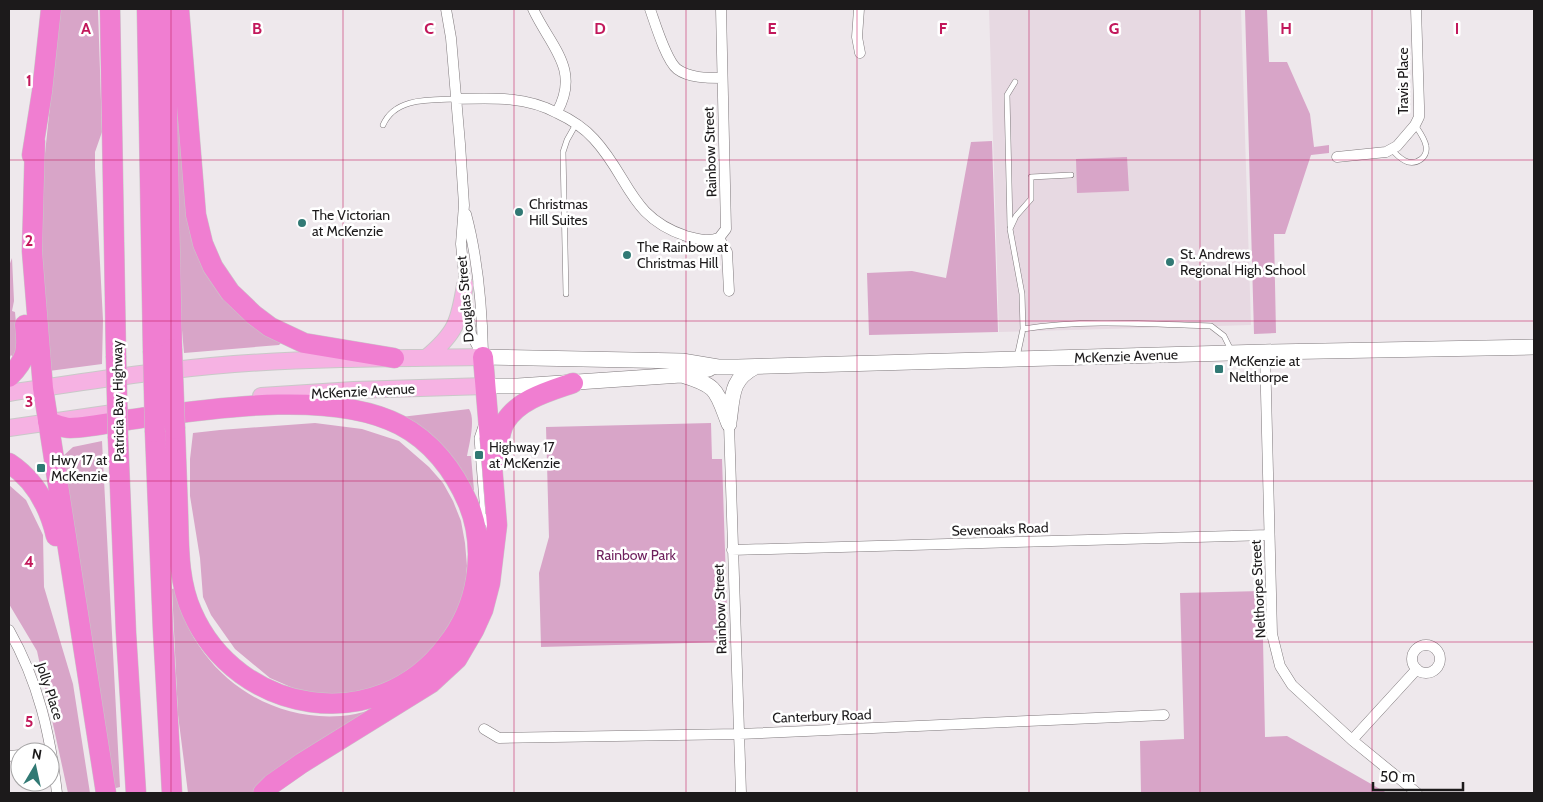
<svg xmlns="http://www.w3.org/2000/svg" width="1543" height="802" viewBox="0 0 1543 802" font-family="Cabin,sans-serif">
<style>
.built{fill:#e7d9e2}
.green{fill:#d8a5c8}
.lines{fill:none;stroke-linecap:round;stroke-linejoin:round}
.service-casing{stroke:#7f797c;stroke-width:6}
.minor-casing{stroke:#7f797c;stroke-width:11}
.secondary-casing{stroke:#7f797c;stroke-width:16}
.primary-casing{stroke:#c9c8c8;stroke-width:18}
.motorway-casing{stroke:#c9c8c8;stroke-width:21}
.service{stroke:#fff;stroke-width:5}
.minor{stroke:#fff;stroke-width:10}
.secondary{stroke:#fff;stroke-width:15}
.primary{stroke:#f6b2e3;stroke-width:16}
.motorway{stroke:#f07ed1;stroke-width:20}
.motorway-bridge-casing{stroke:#c9c8c8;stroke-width:21;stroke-linecap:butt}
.motorway-bridge{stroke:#f07ed1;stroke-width:20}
.grid{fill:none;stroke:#c2185b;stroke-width:1;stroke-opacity:0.55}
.poi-dot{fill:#317974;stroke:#fff;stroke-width:2}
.labels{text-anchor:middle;stroke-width:5;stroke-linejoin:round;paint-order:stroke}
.street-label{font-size:14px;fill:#1c1a1b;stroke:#fff}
.poi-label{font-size:14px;fill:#1c1a1b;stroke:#fff;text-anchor:start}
.park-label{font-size:14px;fill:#6e1f5c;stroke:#fff}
.grid-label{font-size:16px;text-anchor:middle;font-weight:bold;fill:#c2185b;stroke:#fff;stroke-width:5;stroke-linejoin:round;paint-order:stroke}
</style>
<rect width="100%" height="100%" fill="#eee8ec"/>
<!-- built -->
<path class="built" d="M989,9H1241L1251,325L999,332Z"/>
<!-- green -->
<path class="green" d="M60,9H98L102,132L95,152V168L103,320L102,364L49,371L42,327L41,192Z
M1245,9H1267L1269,62H1287L1310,114L1314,147L1329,145V153L1311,155L1285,234H1274L1276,333L1254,334Z
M177,116H179L191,230L281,343L279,345L184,353L181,319Z
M992,141L998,332L869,335L867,273L912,271L946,278L971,142Z
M1127,157L1129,191L1077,193L1076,159Z
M12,258L14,301L12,311L15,312L18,346L13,357L11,355L9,359V266Z
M469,409C476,419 469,445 467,456H471L474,490H470L401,417Z
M315,423L362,429L399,441L429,467L443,483L453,501L461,521L465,543L467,566L465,588L453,625L416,670L354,698L309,695L270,678L235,649L211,615L203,597L200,558L190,496V459L193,433L220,430Z
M711,423L712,459H722L728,642L541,647L539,573L549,537L546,427Z
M102,441L120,787L112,789L62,457L73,447Z
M9,485L26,500L43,535L44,587L73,684L90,793H68L37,651L9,604Z
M175,588C191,666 261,722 341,716C361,715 378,707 396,700L257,793H188L178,715L172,589Z
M1262,591L1265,737L1287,736L1387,793H1141L1140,741L1184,739L1180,593Z"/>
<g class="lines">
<defs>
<path id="service" d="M383,125C395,97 430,100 456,99
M1392,150C1396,154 1401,160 1408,162C1418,164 1428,157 1426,146C1425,139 1419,131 1415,125
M1010,226L1007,95L1015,82
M566,294L563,152L567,140L576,124
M1023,329C1085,319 1148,324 1211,326L1224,336L1231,350
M1017,357L1023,329L1022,294L1010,229L1016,216L1031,199V177L1071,175
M481,426L477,438L483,514L489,527"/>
<path id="minor" d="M446,9L451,38L460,144L464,205L461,244L465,285L471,334L483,357
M533,9C550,46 581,69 557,112
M650,9C655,23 666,60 677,69C689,78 707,78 722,78
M859,9L857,37L860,53
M457,99C491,98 526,96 557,113C570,119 585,129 594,139C630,178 629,217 686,236C697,239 708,242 719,238
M1337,157L1386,152L1397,146L1415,125L1419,117V106L1416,9
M466,214C478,259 482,307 483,353
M719,238L726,229L721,9
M719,238L727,252L729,291
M1265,352L1272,634L1280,666L1292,685L1352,740L1417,793
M729,424L741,793
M732,550L1269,535
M9,630C39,683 50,734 57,793
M1412 659a14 14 0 1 1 28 0a14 14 0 1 1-28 0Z
M484,729L499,738L739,734L1164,715
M1352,740L1417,669
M9,756L20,755"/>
<path id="secondary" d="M483,357L682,361L718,367H738L1265,352L1534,347
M682,375C719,386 716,391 729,424
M486,386H518L681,375L709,369
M729,422C733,396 730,380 755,367"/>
<path id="primary" d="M426,358C456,333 459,322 465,285
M9,393C83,382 158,370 234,364C317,358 400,358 483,357
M261,396L354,390L486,386
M9,428L120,412"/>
<path id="motorway" d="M110,9L116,356
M147,9L153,351
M165,9L172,349
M179,9L196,215L203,244L213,267L230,292L254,315L270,327L304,343L394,358
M35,141L32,251L43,388L106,793
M32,155L42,92L51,9
M9,377C27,359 28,350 25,325
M48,422C55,424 63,428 70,428C93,427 118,421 141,418C214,408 334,390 400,425C431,441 454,470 468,503C478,527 480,554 476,579C472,604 462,626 447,645C378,738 237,715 192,612C178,581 179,546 178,513C177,485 176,457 175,429
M155,432L163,630L172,793
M118,438L126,633L136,793
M497,453C499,443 500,430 505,422C519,399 550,391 573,383
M9,463C35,480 49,506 56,536
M263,793L272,784L302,763L431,683L457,659L474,630L483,610L490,583L497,525L483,357"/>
</defs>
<!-- service casing -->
<use href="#service" class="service-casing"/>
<!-- minor casing -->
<use href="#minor" class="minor-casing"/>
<!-- secondary casing -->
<use href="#secondary" class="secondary-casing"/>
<!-- primary casing -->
<use href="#primary" class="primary-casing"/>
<!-- motorway casing -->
<use href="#motorway" class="motorway-casing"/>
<!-- service -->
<use href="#service" class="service"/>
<!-- minor -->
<use href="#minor" class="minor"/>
<!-- secondary -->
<use href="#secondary" class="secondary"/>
<!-- primary -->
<use href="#primary" class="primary"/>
<!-- motorway -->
<use href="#motorway" class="motorway"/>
<defs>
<path id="motorway-bridge" d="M172,349L175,429
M153,351L155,432
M116,356L118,438"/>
</defs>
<!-- motorway-bridge casing -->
<use href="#motorway-bridge" class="motorway-bridge-casing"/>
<!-- motorway-bridge -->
<use href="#motorway-bridge" class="motorway-bridge"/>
</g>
<!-- grid -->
<path class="grid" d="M171,9V793M343,9V793M514,9V793M686,9V793M857,9V793M1029,9V793M1200,9V793M1372,9V793M9,160H1534M9,321H1534M9,481H1534M9,642H1534"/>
<!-- markers -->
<g class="poi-dot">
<circle cx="519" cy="212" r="5"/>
<circle cx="302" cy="223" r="5"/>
<circle cx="627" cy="255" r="5"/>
<circle cx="1170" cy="262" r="5"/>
<rect x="1214" y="364" width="10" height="10" rx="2.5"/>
<rect x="474" y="450" width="10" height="10" rx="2.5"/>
<rect x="36" y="463" width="10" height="10" rx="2.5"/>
</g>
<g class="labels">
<!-- street labels -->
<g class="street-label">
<text transform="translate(1403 81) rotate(-90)" y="5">Travis Place</text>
<text transform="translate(710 152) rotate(-92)" y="5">Rainbow Street</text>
<text transform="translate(465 299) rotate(-95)" y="5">Douglas Street</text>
<text transform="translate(1126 356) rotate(-2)" y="5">McKenzie Avenue</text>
<text transform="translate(363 391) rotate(-3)" y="5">McKenzie Avenue</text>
<text transform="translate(118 401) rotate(-91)" y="5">Patricia Bay Highway</text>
<text transform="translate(1000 529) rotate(-2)" y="5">Sevenoaks Road</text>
<text transform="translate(1258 589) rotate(-93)" y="5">Nelthorpe Street</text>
<text transform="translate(720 609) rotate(-92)" y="5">Rainbow Street</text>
<text transform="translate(50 691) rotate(72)" y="5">Jolly Place</text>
<text transform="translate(822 716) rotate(-2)" y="5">Canterbury Road</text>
</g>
<!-- poi labels -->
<g class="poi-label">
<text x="529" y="209">Christmas<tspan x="529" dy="16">Hill Suites</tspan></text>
<text x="312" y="220">The Victorian<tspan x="312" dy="16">at McKenzie</tspan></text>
<text x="637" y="252">The Rainbow at<tspan x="637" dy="16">Christmas Hill</tspan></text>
<text x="1180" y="259">St. Andrews<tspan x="1180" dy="16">Regional High School</tspan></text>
<text x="1229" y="366">McKenzie at<tspan x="1229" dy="16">Nelthorpe</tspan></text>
<text x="489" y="452">Highway 17<tspan x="489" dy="16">at McKenzie</tspan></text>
<text x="51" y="465">Hwy 17 at<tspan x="51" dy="16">McKenzie</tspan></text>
</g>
<!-- park labels -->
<g class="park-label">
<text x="636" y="560">Rainbow Park</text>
</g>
</g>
<g class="grid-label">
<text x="86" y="34">A</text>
<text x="257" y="34">B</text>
<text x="429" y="34">C</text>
<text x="600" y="34">D</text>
<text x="772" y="34">E</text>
<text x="943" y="34">F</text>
<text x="1114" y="34">G</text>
<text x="1286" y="34">H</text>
<text x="1457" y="34">I</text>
<text x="29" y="86">1</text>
<text x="29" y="246">2</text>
<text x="29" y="407">3</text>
<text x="29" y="567">4</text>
<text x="29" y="727">5</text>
</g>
<!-- border -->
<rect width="1543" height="802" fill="none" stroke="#1c1a1b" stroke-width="20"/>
<!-- north arrow -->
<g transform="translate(35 767) rotate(9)"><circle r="24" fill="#ffffff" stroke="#a4a3a4"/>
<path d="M0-4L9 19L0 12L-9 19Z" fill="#317974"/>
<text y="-8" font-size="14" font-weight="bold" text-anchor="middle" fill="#1c1a1b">N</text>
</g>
<!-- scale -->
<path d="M1373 782v8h90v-8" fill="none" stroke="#1c1a1b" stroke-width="2.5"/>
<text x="1380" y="782" font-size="15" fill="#1c1a1b" stroke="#ffffff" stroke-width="4" paint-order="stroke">50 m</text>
</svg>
